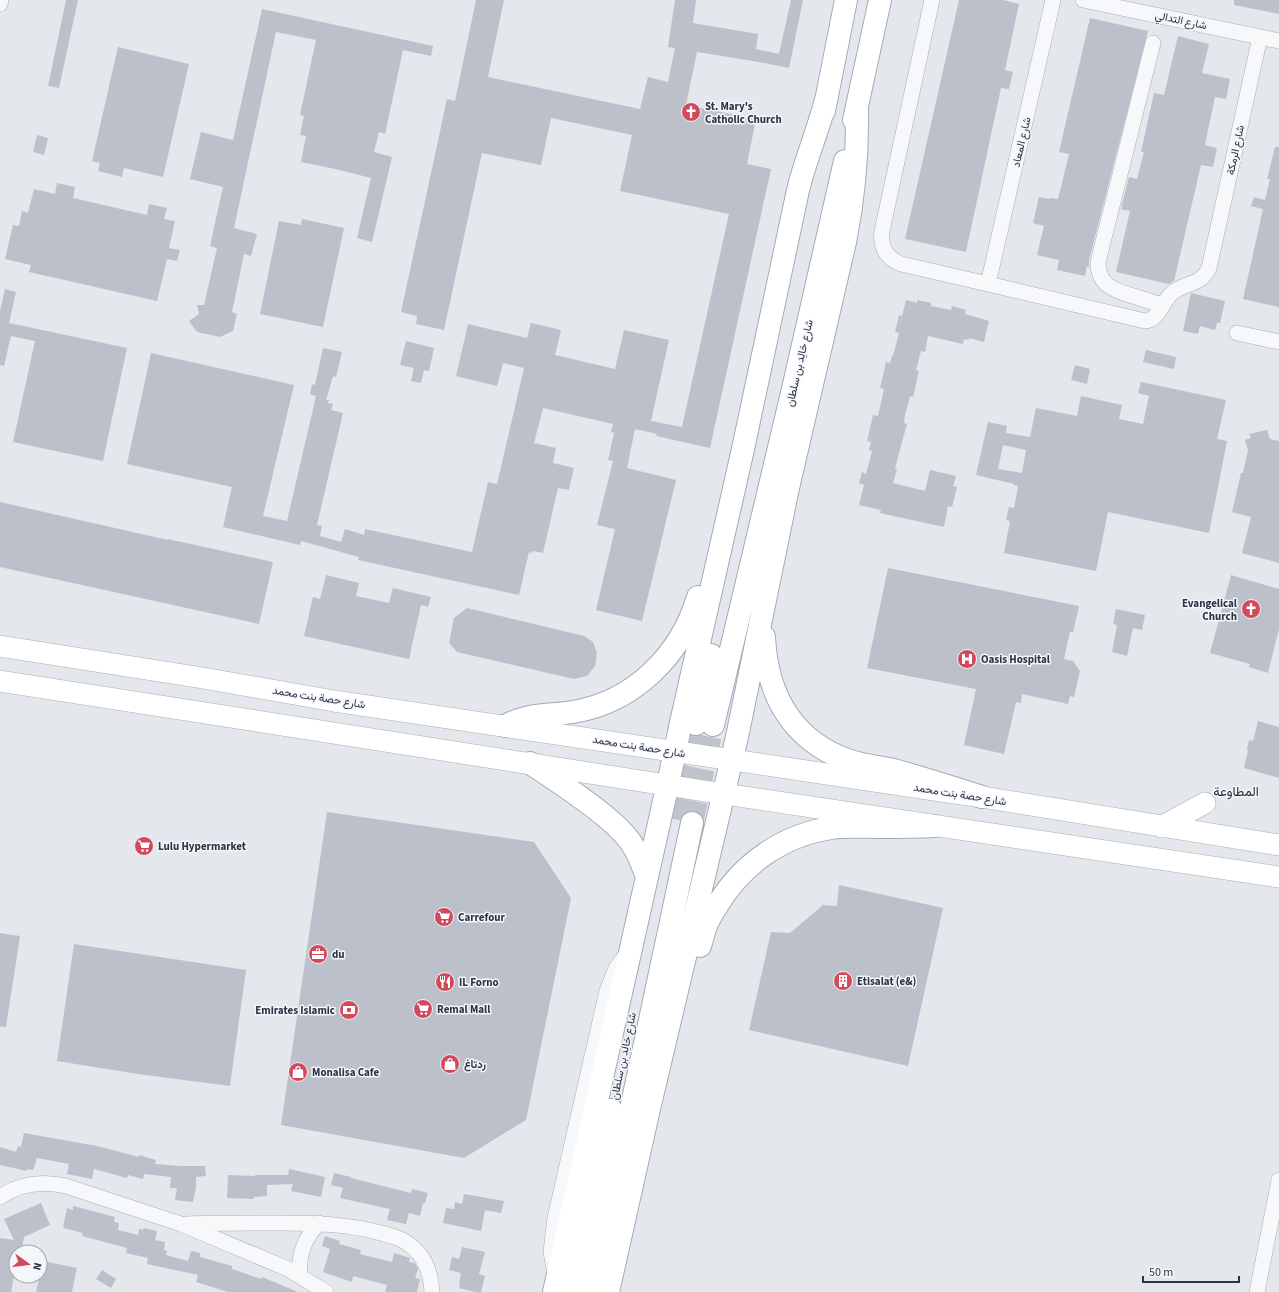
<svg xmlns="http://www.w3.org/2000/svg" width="1279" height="1292" viewBox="0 0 1279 1292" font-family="'Source Sans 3',Vazirmatn,sans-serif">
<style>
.building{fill:#bbc0ca;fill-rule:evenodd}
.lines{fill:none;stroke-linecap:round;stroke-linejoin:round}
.primary-tunnel{stroke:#bfc3cb;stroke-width:22;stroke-dasharray:22 11;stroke-linecap:butt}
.minor-casing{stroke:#a9aeb7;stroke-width:16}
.secondary-casing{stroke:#a9aeb7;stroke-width:22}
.primary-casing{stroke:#a3abb8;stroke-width:24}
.minor{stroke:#f7f8fa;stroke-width:15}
.secondary{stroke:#fff;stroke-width:21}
.primary{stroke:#fff;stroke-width:22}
.labels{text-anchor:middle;stroke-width:3;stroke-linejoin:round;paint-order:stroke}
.street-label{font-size:11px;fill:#2b3445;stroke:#f4f6f9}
.poi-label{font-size:11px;font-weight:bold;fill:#2b3445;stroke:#f4f6f9;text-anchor:start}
.quarter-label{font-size:13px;fill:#1d2536;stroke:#f4f6f9}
</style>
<rect width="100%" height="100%" fill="#e4e7ec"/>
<!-- building -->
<path class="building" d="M66,0H78L59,88L48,86Z
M476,0H504L488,77L640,109L648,77L668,82L675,48L668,47L675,0H696L693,23L758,34L756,49L779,54L791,0H803L789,68L759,62L697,52L686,105L756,119L747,164L771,169L710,448L656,436L657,434L635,429L627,468L676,480L642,621L596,610L615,529L597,525L613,461L608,460L614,433L611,432L613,424L543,408L534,443L556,448L553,463L574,468L569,490L558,488L543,553L532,551V553L529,552L519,595L358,560L359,557L301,541L300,545L223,527L232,487L127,464L151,353L294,385L263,516L287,521L316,396L310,394L312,384L315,385L323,348L342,352L336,377L333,376L326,400H329L328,403L333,404L331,410L343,413L317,525L322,526L320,536L341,542L345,529L364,535L365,529L472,552L488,482L497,484L524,368L503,363L497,386L456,376L468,324L527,338L531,323L561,330L555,355L615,369L624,330L669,340L651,421L682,427L729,214L620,191L632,135L551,118L541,165L482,153L444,330L416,324L417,316L401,312L447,99L455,101Z
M959,0H1003L1019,4L1005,70L1013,72L1009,89L1001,88L966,252L905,239Z
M1234,0H1279V14L1234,5Z
M262,9L433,46L431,56L403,50L385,134L379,132L374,152L392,157L372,242L357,238L371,178L335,169L301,162L306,136L300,135L304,116L300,115L316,40L276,32L234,228L257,234L251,256L244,254L232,312L237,314L233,331L220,337L197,332L189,321L199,314L197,305H204L217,248L210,246L223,187L190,179L201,132L233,140Z
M1090,18L1148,31L1089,260V267L1087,266L1085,276L1057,270L1059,260L1037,255L1044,226L1033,223L1039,197L1050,199V198L1058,199L1069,154L1059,152Z
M1178,36L1209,44L1202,73L1230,79L1226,99L1215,97L1205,145L1217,148L1213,167L1201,165L1174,281L1169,284L1116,272L1130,211L1121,209L1129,177L1137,179L1144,152H1141L1154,93L1164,95Z
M118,47L189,64L163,177L124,168L122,177L98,171L100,163L92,161Z
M37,135L48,138L44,155L33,152Z
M1275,147H1279V307L1243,299L1263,209L1251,206L1254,197L1265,200L1270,179H1267Z
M57,183L75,187L73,198L147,215L149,204L167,208L164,219L175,221L169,248L180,250L177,261L167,259L157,301L29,272L31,265L5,259L13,225L19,226L22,211L28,213L34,189L55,194Z
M302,219L344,228L323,327L260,314L279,221L301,225Z
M5,289L16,292L9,323L127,348L103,461L13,442L35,341L11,336L4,366L0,365V311Z
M1191,293L1225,301L1220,323H1217L1215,330L1200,326L1198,334L1183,331Z
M906,300L917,303V300L931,303V306L951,310L952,306L966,310L965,314L989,321L984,342L969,338V340L964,339L963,344L928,336L925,352L921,351L916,370L919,371L913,397L910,396L905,415L904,423L907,424L895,468L897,469L893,483L925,491L930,470L956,476L953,486L957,487L952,507L948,506L944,527L880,513L881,510L859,505L864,485L859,483L862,472L866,474L872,451L869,450L871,442L867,441L873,415L878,416L884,389L880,388L886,362L890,363L892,356H893L899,333L895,332L899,315L902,316Z
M406,341L434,348L429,371L424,370L421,383L411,381L414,368L400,365Z
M1146,350L1176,357L1174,369L1143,362Z
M1075,365L1090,369L1087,384L1071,380Z
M1141,382L1226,400L1217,439L1227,441L1209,533L1108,512L1096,571L1004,553L1010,521L1006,520L1009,507L1014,508L1018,486L1014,485V484L976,475L988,422L1007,426L1006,433L1030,437L1036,408L1077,416L1081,396L1122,405L1119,419L1143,424L1149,396L1138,393ZM1003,445L1026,450L1022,473L998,469Z
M1267,430L1270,439L1279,441V563L1242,553L1251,517L1232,512L1241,473H1243L1248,450L1245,440L1251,438L1249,434Z
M0,502L168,540V539L273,562L259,624L0,567Z
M888,568L1079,606L1073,632H1070L1064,659L1073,661L1080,671L1074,697L1070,696L1068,704L1022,694L1021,703L1016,702L1004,754L964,745L976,689L867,668Z
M326,575L359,583L356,596L389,603L393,588L431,597L428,607L421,605L409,659L304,636L313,597L320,599Z
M1231,575L1279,589V629L1268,673L1249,667L1250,664L1210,653Z
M467,608L584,636L593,642L597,653L595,666L587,676L574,679L457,652L449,643L454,618Z
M1116,609L1145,615L1142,630L1133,628L1127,656L1112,652L1117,625L1113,624Z
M1258,721L1279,727V778L1244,768L1248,751L1247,750L1249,740L1253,741Z
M327,812L534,842L571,898L526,1120L464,1158L281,1125Z
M839,885L943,908L908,1066L749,1030L771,932L790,933L823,905L837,906Z
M0,933L20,936L6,1027L0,1026Z
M74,944L246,970L230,1086L138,1074L57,1061Z
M24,1133L97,1146L139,1157V1155L156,1160L155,1164L180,1166H205L206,1176L196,1177V1187L193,1202L175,1200L177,1188H170L171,1177L144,1174L143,1179L128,1175L127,1178L94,1169L92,1179L67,1174L69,1164L37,1158L33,1170L27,1169V1171L0,1165V1147L16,1152L18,1146L21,1147Z
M289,1169L325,1177L321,1197L291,1191L293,1184L267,1185V1196L254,1197V1199L227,1198L228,1175L255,1176V1175H288Z
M334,1173L351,1177V1178L411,1193L412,1189L428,1193L425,1203H423L420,1216L409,1213L406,1224L387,1220L390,1209L340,1198L343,1188L331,1185Z
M464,1194L504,1201L501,1213L485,1210L481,1231L443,1223L446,1208L454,1209L455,1202L462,1204Z
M41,1203L50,1225L24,1237L21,1252H16V1267L11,1292H0V1238L14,1240L4,1219Z
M73,1206L115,1217L114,1222L119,1223L118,1230L138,1235L139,1229L143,1230L144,1228L157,1231L155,1240L165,1242L164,1250L167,1251L166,1255L188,1261L191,1251L200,1253V1257L232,1266V1269L261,1279L262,1277L298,1292H228L196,1282L198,1275L147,1264L148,1258L126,1253L127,1248L82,1236L83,1233L63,1228L67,1208L73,1210Z
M325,1236L340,1241L339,1244L361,1250L360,1254L392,1262L394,1253L410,1258L409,1262L415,1263L418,1269L415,1278L420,1279L417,1292H385L387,1285L353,1276L352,1282L323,1272L330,1249L322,1246Z
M462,1247L485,1252L479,1274L485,1276L481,1292H475L459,1288L460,1283H459L461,1273L449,1270L452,1257L459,1259Z
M43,1261L77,1268L72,1292H36Z
M102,1270L116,1279L111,1288L96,1279Z"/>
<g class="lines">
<!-- primary-tunnel -->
<path class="primary-tunnel" d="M674,819L696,724
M692,823L713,725"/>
<defs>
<path id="minor" d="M932,0L882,231C880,247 886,258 901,264L988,284L1145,321C1159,320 1162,302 1172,293C1185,282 1201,286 1209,268L1260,37
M1083,0L1279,41
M0,4L1,0
M1153,43L1098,262C1098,286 1114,290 1133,296C1143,299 1152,302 1162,305
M988,284L1053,0
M1237,333L1279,342
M0,1197C20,1183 43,1181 66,1186L181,1224L288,1269L326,1292
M186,1224C218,1223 249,1223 281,1223C315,1223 348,1224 381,1233C389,1235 397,1237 404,1241C423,1252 431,1271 432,1292
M555,1274L551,1252L555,1218L607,991L616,968L627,954
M300,1276C298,1255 304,1238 319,1223
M1257,1292L1279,1180"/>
<path id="secondary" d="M0,646L203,678L334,701L982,797L1279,845
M0,681L724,794L1279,877
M1161,827L1205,803"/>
<path id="primary" d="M824,111L846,0
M854,120L880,0
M764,637C767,695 792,741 850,761C865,766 882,767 897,771C926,779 954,788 982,797
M696,724L711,655
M713,725L792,393L845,161
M505,726C528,713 548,716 573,712C634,702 681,655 698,597
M530,763C556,780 582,797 606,817C617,826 628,836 635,849C640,858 643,867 647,877
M700,946C702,939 704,932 706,926C709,918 714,911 718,904C743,863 784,835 831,828C846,826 861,827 877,827C896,827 915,827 935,826
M554,1292L675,752L680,727L743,449L798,190C806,158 819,128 827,96
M571,1292L611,1110
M592,1292L692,823
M608,1292L649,1109L737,737L788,488L845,242C854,197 858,152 857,106"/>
</defs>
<!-- minor casing -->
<use href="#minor" class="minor-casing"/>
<!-- secondary casing -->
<use href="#secondary" class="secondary-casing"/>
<!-- primary casing -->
<use href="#primary" class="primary-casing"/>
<!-- minor -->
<use href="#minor" class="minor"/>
<!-- secondary -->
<use href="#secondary" class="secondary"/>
<!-- primary -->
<use href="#primary" class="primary"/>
</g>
<!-- icons -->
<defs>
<symbol id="church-disc" viewBox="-11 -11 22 22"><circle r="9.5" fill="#d1495b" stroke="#f4f6f9"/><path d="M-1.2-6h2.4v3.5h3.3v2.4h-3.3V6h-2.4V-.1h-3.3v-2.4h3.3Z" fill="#fff"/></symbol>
<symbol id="hospital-disc" viewBox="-11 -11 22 22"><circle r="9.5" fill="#d1495b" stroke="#f4f6f9"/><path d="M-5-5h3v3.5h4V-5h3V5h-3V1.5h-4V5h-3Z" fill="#fff"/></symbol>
<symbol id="supermarket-disc" viewBox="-11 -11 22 22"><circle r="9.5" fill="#d1495b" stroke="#f4f6f9"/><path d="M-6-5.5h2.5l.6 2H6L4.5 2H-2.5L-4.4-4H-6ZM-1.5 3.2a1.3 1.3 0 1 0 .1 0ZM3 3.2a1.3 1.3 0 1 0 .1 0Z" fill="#fff"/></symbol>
<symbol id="office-disc" viewBox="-11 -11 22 22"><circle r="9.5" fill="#d1495b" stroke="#f4f6f9"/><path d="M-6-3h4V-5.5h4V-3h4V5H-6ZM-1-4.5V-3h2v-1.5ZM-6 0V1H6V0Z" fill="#fff"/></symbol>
<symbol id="building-disc" viewBox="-11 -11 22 22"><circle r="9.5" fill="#d1495b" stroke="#f4f6f9"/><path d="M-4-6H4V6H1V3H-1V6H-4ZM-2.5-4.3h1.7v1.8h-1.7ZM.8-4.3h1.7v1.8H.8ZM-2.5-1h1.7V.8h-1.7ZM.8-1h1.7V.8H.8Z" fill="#fff"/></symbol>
<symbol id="restaurant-disc" viewBox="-11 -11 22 22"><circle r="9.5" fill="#d1495b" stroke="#f4f6f9"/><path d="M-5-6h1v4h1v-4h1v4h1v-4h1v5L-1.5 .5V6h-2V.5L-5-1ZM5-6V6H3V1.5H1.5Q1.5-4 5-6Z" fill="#fff"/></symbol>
<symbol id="bank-disc" viewBox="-11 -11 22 22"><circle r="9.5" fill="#d1495b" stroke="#f4f6f9"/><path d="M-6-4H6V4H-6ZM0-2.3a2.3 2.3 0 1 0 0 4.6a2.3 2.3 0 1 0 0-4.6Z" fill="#fff"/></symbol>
<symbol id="shop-disc" viewBox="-11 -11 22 22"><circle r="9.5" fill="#d1495b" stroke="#f4f6f9"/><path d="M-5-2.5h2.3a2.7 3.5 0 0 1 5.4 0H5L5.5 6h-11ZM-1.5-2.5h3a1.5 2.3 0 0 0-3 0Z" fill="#fff"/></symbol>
</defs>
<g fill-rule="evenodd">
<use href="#church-disc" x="680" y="101" width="22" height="22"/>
<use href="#church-disc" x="1240" y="598" width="22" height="22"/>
<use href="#hospital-disc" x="956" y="648" width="22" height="22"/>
<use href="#supermarket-disc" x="133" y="835" width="22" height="22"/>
<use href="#supermarket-disc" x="433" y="906" width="22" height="22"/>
<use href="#office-disc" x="307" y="943" width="22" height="22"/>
<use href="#building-disc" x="832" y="970" width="22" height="22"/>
<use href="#restaurant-disc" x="434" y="971" width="22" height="22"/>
<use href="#supermarket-disc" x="412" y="998" width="22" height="22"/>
<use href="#bank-disc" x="338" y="999" width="22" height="22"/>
<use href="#shop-disc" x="439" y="1053" width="22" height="22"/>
<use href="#shop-disc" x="287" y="1061" width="22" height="22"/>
</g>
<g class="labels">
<!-- street labels -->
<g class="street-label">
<text transform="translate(1181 20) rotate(12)" y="4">شارع التدالي</text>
<text transform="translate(1021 142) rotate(-77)" y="4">شارع المعاد</text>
<text transform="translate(1235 150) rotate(-78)" y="4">شارع الرمكة</text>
<text transform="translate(799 363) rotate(-77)" y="4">شارع خالِد بن سلطان</text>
<text transform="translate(319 697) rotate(9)" y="4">شارع حصة بنت محمد</text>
<text transform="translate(639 746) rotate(9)" y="4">شارع حصة بنت محمد</text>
<text transform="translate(960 794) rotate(9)" y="4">شارع حصة بنت محمد</text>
<text transform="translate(623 1056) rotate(-78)" y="4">شارع خالِد بن سلطان</text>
</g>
<!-- poi labels -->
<g class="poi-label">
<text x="705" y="110">St. Mary's<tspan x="705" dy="13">Catholic Church</tspan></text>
<text x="1237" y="607" text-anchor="end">Evangelical<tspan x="1237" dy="13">Church</tspan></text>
<text x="981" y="663">Oasis Hospital</text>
<text x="158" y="850">Lulu Hypermarket</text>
<text x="458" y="921">Carrefour</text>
<text x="332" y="958">du</text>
<text x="857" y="985">Etisalat (e&amp;)</text>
<text x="459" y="986">IL Forno</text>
<text x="437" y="1013">Remal Mall</text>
<text x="335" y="1014" text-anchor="end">Emirates Islamic</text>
<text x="464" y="1068">ردتاغ</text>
<text x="312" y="1076">Monalisa Cafe</text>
</g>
<!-- quarter labels -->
<g class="quarter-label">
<text x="1236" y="796">المطاوعة</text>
</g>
</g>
<!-- north arrow -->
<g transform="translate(28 1264) rotate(104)"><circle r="19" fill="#f4f6f9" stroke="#a4a8b1"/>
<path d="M0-3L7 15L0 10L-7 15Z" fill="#d1495b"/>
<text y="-6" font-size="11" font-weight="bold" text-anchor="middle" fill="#2b3445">N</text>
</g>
<!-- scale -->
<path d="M1143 1276v6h96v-6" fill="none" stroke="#2b3445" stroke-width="2"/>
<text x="1149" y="1276" font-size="12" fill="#2b3445" stroke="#f4f6f9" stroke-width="3" paint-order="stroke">50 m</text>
</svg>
